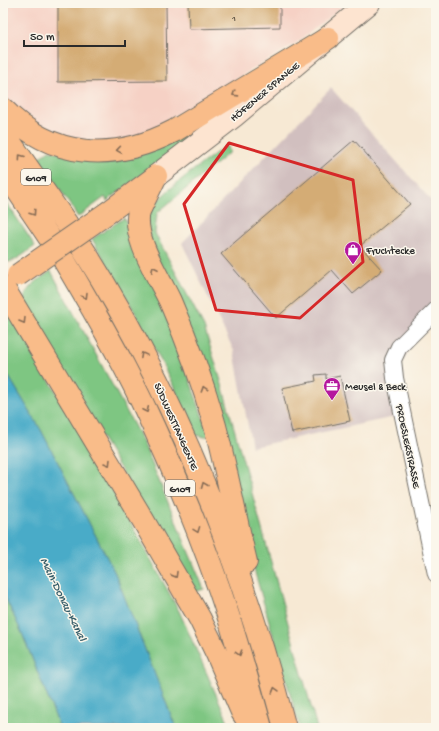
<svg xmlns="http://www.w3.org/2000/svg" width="439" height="731" viewBox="0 0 439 731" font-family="'Gochi Hand',sans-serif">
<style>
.built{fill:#f6d1c5}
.industrial{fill:#d1bfbf}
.green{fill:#7ec682;stroke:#547856}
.water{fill:#48abc8;stroke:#3a6b7a}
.building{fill:#d4ac74}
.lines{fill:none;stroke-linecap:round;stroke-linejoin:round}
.minor-casing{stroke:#726e66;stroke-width:18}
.secondary-casing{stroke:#726e66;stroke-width:24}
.trunk-casing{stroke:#726e66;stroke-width:24}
.minor{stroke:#fff;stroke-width:16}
.secondary{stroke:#fde4d0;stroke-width:22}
.trunk{stroke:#f9bc89;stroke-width:22}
.trunk-bridge-casing{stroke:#726e66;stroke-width:24;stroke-linecap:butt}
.trunk-bridge{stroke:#f9bc89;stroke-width:22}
.oneway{stroke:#886c55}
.marked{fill:none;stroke:#d62828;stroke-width:3;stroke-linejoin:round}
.labels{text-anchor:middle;stroke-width:3;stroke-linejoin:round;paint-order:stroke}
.number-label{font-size:9px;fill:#554b3d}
.shield{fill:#fbf7ec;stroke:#696865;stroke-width:1}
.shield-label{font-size:10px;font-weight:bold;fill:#2b2b2b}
.street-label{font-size:11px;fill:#2b2b2b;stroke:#fbf7ec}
.poi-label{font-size:11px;fill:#2b2b2b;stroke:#fbf7ec;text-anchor:start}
.water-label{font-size:12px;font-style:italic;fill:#375e6a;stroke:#fbf7ec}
</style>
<rect width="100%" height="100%" fill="#fbf7ec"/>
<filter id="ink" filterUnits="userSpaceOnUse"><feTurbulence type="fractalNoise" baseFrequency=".025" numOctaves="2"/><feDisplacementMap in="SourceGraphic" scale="8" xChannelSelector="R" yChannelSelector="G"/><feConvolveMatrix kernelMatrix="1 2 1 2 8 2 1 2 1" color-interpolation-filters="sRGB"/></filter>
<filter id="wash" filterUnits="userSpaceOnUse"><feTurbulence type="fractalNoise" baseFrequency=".012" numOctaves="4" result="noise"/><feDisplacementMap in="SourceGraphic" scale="16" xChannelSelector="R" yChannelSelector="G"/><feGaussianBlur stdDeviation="0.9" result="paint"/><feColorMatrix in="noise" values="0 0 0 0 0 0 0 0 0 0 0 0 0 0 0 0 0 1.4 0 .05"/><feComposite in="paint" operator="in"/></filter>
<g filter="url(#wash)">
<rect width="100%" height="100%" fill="#f7e9d4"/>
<!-- built -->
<path class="built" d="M3,3H347L295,44L160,124L147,138L130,143L67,142L3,102Z"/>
<!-- industrial -->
<path class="industrial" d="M331,88L436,206V323L413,343L402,363L409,414L252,447L234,351L182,243Z"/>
<!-- green -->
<path class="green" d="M213,121L107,201L105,197L78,217L39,158L49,150L74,156Z
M227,145L230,152L157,213L155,233L204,327L221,381L317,728H300L244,535L152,250C151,243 146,219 148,214C154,197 210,158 227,145Z
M3,197L35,246C25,253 16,262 3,263Z
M124,218L155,280L209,435L205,437L195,435C167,366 130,302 92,239Z
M51,271L143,442L204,589L194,592L23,306C24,287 37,281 51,271Z
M3,300L101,469L179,611L231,728H176L115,573L41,430L3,367Z
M3,593L22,633L60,728H3Z"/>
<!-- water -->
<path class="water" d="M3,367L41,430L115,573L176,728H60L22,633L3,593Z"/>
<g id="blocks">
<!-- building -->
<path class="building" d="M58,3H166L167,81L58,82Z
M188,3H280V27L189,29Z
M354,140L410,204L360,246L382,270L353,294L332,270L276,318L221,254Z
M326,374V379L340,376L350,421L292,433L282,388L316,381L315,375Z"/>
</g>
</g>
<g filter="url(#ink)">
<use href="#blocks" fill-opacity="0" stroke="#726e66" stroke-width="1"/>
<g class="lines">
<defs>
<path id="minor" d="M436,310L399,347L393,360L395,378L436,574"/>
<path id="secondary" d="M156,176L234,116L369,3"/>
<path id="trunk" d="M3,109C53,160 114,162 174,131L328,38
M3,132L67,224
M3,169L49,237
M156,176L139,211C132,238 159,277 170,301C188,342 203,383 215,426C227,471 235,517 246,562
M110,211L154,178
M83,249C176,395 241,561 285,728
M65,262C92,308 119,354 142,402C175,472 205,544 229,618C240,654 251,691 261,728
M3,287L143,520L200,619L217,654L242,712L250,724"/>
</defs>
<!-- minor casing -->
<use href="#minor" class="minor-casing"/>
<!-- secondary casing -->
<use href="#secondary" class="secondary-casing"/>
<!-- trunk casing -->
<use href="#trunk" class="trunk-casing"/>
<!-- minor -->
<use href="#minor" class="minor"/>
<!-- secondary -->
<use href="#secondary" class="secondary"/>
<!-- trunk -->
<use href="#trunk" class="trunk"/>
<defs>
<path id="trunk-bridge" d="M18,275L110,211"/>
</defs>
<!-- trunk-bridge casing -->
<use href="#trunk-bridge" class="trunk-bridge-casing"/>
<!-- trunk-bridge -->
<use href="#trunk-bridge" class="trunk-bridge"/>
</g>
<!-- one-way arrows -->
<defs><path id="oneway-chevron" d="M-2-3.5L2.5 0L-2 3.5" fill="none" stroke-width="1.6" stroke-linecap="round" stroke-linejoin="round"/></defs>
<g class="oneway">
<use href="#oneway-chevron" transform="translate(235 94) rotate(148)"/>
<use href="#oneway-chevron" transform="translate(119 150) rotate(171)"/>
<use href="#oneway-chevron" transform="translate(21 157) rotate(-126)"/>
<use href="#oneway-chevron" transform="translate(33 213) rotate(56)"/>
<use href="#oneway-chevron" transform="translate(154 269) rotate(-115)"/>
<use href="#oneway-chevron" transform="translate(85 296) rotate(59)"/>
<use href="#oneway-chevron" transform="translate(23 321) rotate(59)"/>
<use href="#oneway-chevron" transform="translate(143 355) rotate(-118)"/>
<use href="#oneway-chevron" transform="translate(204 389) rotate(-108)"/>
<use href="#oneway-chevron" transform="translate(146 410) rotate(65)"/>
<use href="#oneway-chevron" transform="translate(108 463) rotate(59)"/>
<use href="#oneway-chevron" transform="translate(204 485) rotate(-112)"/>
<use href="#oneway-chevron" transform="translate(197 530) rotate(69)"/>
<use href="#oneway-chevron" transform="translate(175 575) rotate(60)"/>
<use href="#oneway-chevron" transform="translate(239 653) rotate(73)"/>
<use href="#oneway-chevron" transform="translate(275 690) rotate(-106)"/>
</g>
</g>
<!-- marked area -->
<path class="marked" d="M229,143L353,180L363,262L300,318L216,310L184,204Z"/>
<!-- icons -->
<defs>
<symbol id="shop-pin" viewBox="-11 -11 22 30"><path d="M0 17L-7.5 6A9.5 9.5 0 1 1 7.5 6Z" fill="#b5179e" stroke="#fbf7ec"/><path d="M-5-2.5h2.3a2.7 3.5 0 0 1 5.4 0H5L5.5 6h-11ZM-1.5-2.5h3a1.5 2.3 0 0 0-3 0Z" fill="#fff"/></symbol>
<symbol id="office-pin" viewBox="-11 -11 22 30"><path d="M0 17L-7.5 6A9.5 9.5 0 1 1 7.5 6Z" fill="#b5179e" stroke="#fbf7ec"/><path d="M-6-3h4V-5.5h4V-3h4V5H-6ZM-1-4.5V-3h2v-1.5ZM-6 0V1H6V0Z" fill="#fff"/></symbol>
</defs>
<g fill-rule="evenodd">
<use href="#shop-pin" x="343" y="240" width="20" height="27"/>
<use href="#office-pin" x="322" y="376" width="20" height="27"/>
</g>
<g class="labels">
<!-- number labels -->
<g class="number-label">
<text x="234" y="21">1</text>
</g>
<!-- shield labels -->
<g class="shield">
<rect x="21" y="169" width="30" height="16" rx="3"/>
<rect x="165" y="480" width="30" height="16" rx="3"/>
</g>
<g class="shield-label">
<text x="36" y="181">G109</text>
<text x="180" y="492">G109</text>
</g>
<!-- street labels -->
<g class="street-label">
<text transform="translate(264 91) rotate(-40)" y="4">HÖFENER SPANGE</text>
<text transform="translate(177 426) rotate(66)" y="4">SÜDWESTTANGENTE</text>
<text transform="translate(409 446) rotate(78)" y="4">PROESLERSTRASSE</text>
</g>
<!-- poi labels -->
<g class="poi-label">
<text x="366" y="254">Fruchtecke</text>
<text x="345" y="390">Meusel &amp; Beck</text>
</g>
<!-- water labels -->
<g class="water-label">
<text transform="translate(64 599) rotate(64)" y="4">Main-Donau-Kanal</text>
</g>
</g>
<!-- margin -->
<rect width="439" height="731" fill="none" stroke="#fbf7ec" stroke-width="16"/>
<!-- scale -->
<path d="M24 40v6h101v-6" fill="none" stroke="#2b2b2b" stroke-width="2"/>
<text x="30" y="40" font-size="12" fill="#2b2b2b" stroke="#fbf7ec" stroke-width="3" paint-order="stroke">50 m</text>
</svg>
